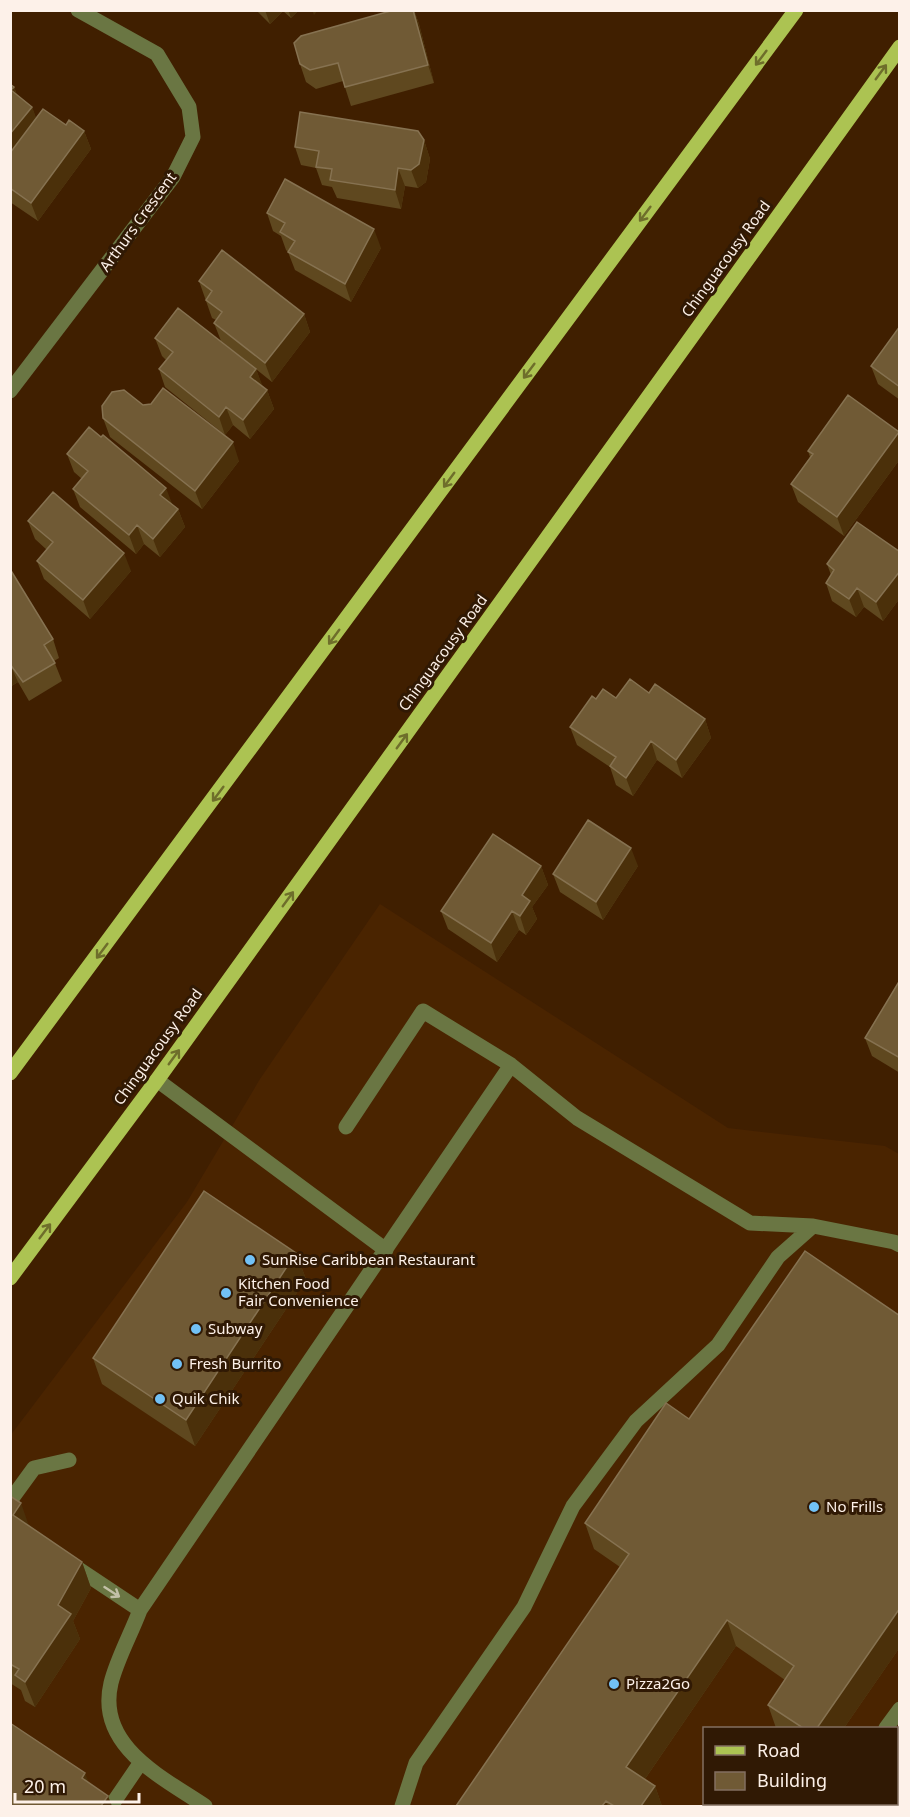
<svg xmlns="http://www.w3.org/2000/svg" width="910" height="1817" viewBox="0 0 910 1817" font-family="'Noto Sans',sans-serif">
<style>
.built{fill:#4a2400}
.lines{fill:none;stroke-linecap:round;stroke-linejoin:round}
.minor{stroke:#6a7643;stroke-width:15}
.major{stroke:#acc352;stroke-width:15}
.wall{fill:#5f481f}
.shaded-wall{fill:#4b300a}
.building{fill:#705a35;stroke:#867251;stroke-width:1.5}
.oneway{stroke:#6e6e2b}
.oneway2{stroke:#c2c0a7}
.poi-dot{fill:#72c1f5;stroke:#301904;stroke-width:2}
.labels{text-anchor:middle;stroke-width:6;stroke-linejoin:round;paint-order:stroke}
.street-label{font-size:15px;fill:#fdf1e9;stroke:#301904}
.poi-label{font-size:15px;fill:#fdf1e9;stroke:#301904;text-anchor:start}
</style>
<rect width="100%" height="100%" fill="#401f00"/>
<!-- built -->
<path class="built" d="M380,904L728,1128L885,1146L899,1154V1779L897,1784L896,1728H704V1804H883L881,1806H11L10,1436L187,1202L260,1079Z"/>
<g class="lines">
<!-- minor -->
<path class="minor" d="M10,391L173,177L193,137L189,107L157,54L78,10
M157,1080L386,1250
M346,1127L423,1011L511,1065L577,1118L750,1223L813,1226L894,1242L900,1245
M10,1501L34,1468L69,1460
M71,1564L140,1610
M886,1728L900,1709
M111,1806L141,1762
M205,1806C162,1777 96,1746 111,1683C117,1659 131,1634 140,1610L511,1065
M402,1806L416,1763L524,1607L573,1506L636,1421L718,1345L778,1257L813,1226
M765,1806L767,1804
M833,1806L835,1804"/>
<!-- major -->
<path class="major" d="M10,1073L796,10
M10,1278L157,1080L900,47"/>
</g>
<!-- wall -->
<path class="wall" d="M256,10H299L291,18L283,11L270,24Z
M414,10L419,24L434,83L351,106L343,81L316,89L306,82L300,64Z
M10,84L14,87L17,95L32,107L36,119L66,125L84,131L91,149L38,221L10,202Z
M424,140L430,159L426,182L418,188L405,186L401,209L337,198L332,187L322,185L316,168L301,165L295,147Z
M267,213L381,248L351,302L295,270L288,252L286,250L281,236L273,231Z
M199,281L304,314L310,332L272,382L221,341L214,323L216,320L212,318Z
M900,326V400L878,384L871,366Z
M155,338L256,369L262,386L267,390L274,409L250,439L233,425L225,435L165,387L159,369L166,360L162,356Z
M143,405L239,461L202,509L110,437L103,418Z
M899,432L900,459L844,536L798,502L791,484L810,457L808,451Z
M67,454L172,504L178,509L185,527L160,557L144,544L136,554L80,507L73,489L82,479L74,472Z
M28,521L131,571L90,619L44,579L37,561L47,550L35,539Z
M900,552V598L883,621L864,607L856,617L832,601L826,583L831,575L827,564Z
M10,569L53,639L59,658L54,661L62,681L29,701L18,682L10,687Z
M649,693L705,719L711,738L682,778L657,760L633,796L616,785L610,767L577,745L570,727L596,699L616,698Z
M541,866L548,885L532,907L537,919L526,935L519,930L497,962L448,929L441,911Z
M638,866L603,920L560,892L553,874Z
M900,980V1073L872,1056L865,1038Z
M296,1253L306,1279L195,1446L102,1384L93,1358Z
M900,1316V1647L844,1728H776L768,1705L785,1680L736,1646L645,1779L655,1786L662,1806H456L620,1567L594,1549L585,1523L689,1419Z
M10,1496L30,1527L82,1562L91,1588L73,1621L80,1639L35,1707L25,1701L21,1690L10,1683Z"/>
<!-- shaded-wall -->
<path class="shaded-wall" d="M265,10H283V11L270,24Z
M288,10H299L291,18Z
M312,10H318L314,15Z
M414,10L419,24L434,83L428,65Z
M14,87L21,105L11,90Z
M32,107L39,125L10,161V134Z
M84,131L91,149L38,221L31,203Z
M424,140L430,159L426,182L418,188L411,170Z
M398,168L405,186L401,209L395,190Z
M374,229L381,248L351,302L345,284Z
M304,314L310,332L272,382L265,363Z
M256,369L263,387L250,377Z
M267,390L274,409L250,439L243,420Z
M226,407L233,425L225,435L219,417Z
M899,432L900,459L844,536L837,517Z
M233,442L239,461L202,509L195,491Z
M166,488L173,506L160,495Z
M178,509L185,527L160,557L153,539Z
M137,525L144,544L136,554L129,535Z
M124,553L131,571L90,619L83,600Z
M900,571V598L883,621L876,602Z
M857,588L864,607L856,617L849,599Z
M10,664L18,682L10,687Z
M705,719L711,738L682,778L676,760Z
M651,741L657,760L633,796L626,778Z
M631,848L638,866L603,920L596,902Z
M541,866L548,885L532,907L537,919L526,935L520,916L522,895Z
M512,911L519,930L497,962L491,943Z
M296,1253L306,1279L195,1446L186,1420Z
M21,1503L30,1529L13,1515Z
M82,1562L91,1588L73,1621L80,1639L35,1707L25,1682L58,1605Z
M900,1608V1647L844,1728H817Z
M727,1620L736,1646L636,1792L626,1767Z
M85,1773L95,1799L82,1778Z
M655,1786L662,1806H641Z
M108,1796L112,1806H101Z
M606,1801L608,1806H602Z"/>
<!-- building -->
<path class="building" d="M394,10H413L428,65L345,87L338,63L310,70L300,64L294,43L301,36Z
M10,84L14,87L11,90L32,107L10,134Z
M43,109L66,125L69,120L84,131L31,203L10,188V153Z
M300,112L418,131L424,140L419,164L411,170L398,168L395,190L330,180L332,169L316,167L319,151L295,147Z
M285,179L374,229L345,284L288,252L295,241L280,232L285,223L267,213Z
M222,250L304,314L265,363L214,323L222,312L206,300L212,291L199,281Z
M178,308L256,369L250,377L267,390L243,420L226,407L219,417L159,369L173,352L155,338Z
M900,326V387L871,366Z
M163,388L233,442L195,491L103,418L102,406L112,392L124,390L143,405L151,404Z
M848,395L899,432L837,517L791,484L813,454L808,451Z
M89,427L101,437L103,435L166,488L160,495L178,509L153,539L137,525L129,535L73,489L88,471L67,454Z
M53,492L124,553L83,600L37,561L53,542L28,521Z
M857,522L900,552V571L876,602L857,588L849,599L826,583L834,570L827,564Z
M10,569L53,639L44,645L55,663L23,682L10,664Z
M630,679L649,693L655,684L705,719L676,760L651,741L626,778L610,766L616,757L570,727L592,696L596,699L603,689L616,698Z
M588,820L631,848L596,902L553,874Z
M493,834L541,866L522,895L530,901L520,916L512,911L491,943L441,911Z
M900,980V1058L865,1038Z
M204,1191L296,1253L186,1420L93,1358Z
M805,1251L900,1316V1608L817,1728H803L768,1705L794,1666L727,1620L626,1767L655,1786L641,1806H614L606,1801L602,1806H456L629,1554L585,1523L666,1403L689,1419Z
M10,1496L21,1503L13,1515L82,1562L58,1605L71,1614L25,1682L15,1675L19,1669L10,1664Z
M10,1723L85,1773L82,1778L108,1796L101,1806H10Z"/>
<!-- one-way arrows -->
<defs><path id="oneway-shaft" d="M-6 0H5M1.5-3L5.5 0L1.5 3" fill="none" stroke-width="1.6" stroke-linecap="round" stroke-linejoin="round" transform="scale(1.5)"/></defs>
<g class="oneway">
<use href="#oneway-shaft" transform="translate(761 58) rotate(127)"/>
<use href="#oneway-shaft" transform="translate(881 72) rotate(-54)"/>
<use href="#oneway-shaft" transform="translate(645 214) rotate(127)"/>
<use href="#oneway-shaft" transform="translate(529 371) rotate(127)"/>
<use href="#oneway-shaft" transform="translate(449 480) rotate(126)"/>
<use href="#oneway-shaft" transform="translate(334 637) rotate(126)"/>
<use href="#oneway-shaft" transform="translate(402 741) rotate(-54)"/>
<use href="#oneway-shaft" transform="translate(218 794) rotate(127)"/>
<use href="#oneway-shaft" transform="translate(288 899) rotate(-54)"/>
<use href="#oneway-shaft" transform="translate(102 951) rotate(127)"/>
<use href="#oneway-shaft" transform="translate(174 1057) rotate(-54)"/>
<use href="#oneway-shaft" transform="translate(45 1231) rotate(-53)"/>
</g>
<use class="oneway2" href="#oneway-shaft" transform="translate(112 1592) rotate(33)"/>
<!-- markers -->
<g class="poi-dot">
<circle cx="250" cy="1260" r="6"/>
<circle cx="226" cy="1293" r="6"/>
<circle cx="196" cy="1329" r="6"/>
<circle cx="177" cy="1364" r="6"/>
<circle cx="160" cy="1399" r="6"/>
<circle cx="814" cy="1507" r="6"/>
<circle cx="614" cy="1684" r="6"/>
</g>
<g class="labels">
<!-- street labels -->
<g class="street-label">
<text transform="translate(138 222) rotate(-54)" y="5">Arthurs Crescent</text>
<text transform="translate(726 259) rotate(-54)" y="5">Chinguacousy Road</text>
<text transform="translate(443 653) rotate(-54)" y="5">Chinguacousy Road</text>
<text transform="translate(158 1047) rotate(-54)" y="5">Chinguacousy Road</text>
</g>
<!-- poi labels -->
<g class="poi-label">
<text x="262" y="1265">SunRise Caribbean Restaurant</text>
<text x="238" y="1289">Kitchen Food<tspan x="238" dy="17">Fair Convenience</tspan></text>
<text x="208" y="1334">Subway</text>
<text x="189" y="1369">Fresh Burrito</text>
<text x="172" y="1404">Quik Chik</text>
<text x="826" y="1512">No Frills</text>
<text x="626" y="1689">Pizza2Go</text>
</g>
</g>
<!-- border -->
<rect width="910" height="1817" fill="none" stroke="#fdf1e9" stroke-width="24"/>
<!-- legend -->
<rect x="703" y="1727" width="195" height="78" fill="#301904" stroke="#826f60" stroke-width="1.5"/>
<rect x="715" y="1746" width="30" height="9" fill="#acc352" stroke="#826f60" stroke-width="1.5"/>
<text x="757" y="1757" font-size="18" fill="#fdf1e9">Road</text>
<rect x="715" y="1772" width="30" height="18" fill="#705a35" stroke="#826f60" stroke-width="1.5"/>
<text x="757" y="1787" font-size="18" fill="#fdf1e9">Building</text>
<!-- scale -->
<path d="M15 1793v9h124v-9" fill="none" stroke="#fdf1e9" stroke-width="3"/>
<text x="24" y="1793" font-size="18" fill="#fdf1e9" stroke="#301904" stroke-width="4.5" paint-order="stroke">20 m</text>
</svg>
